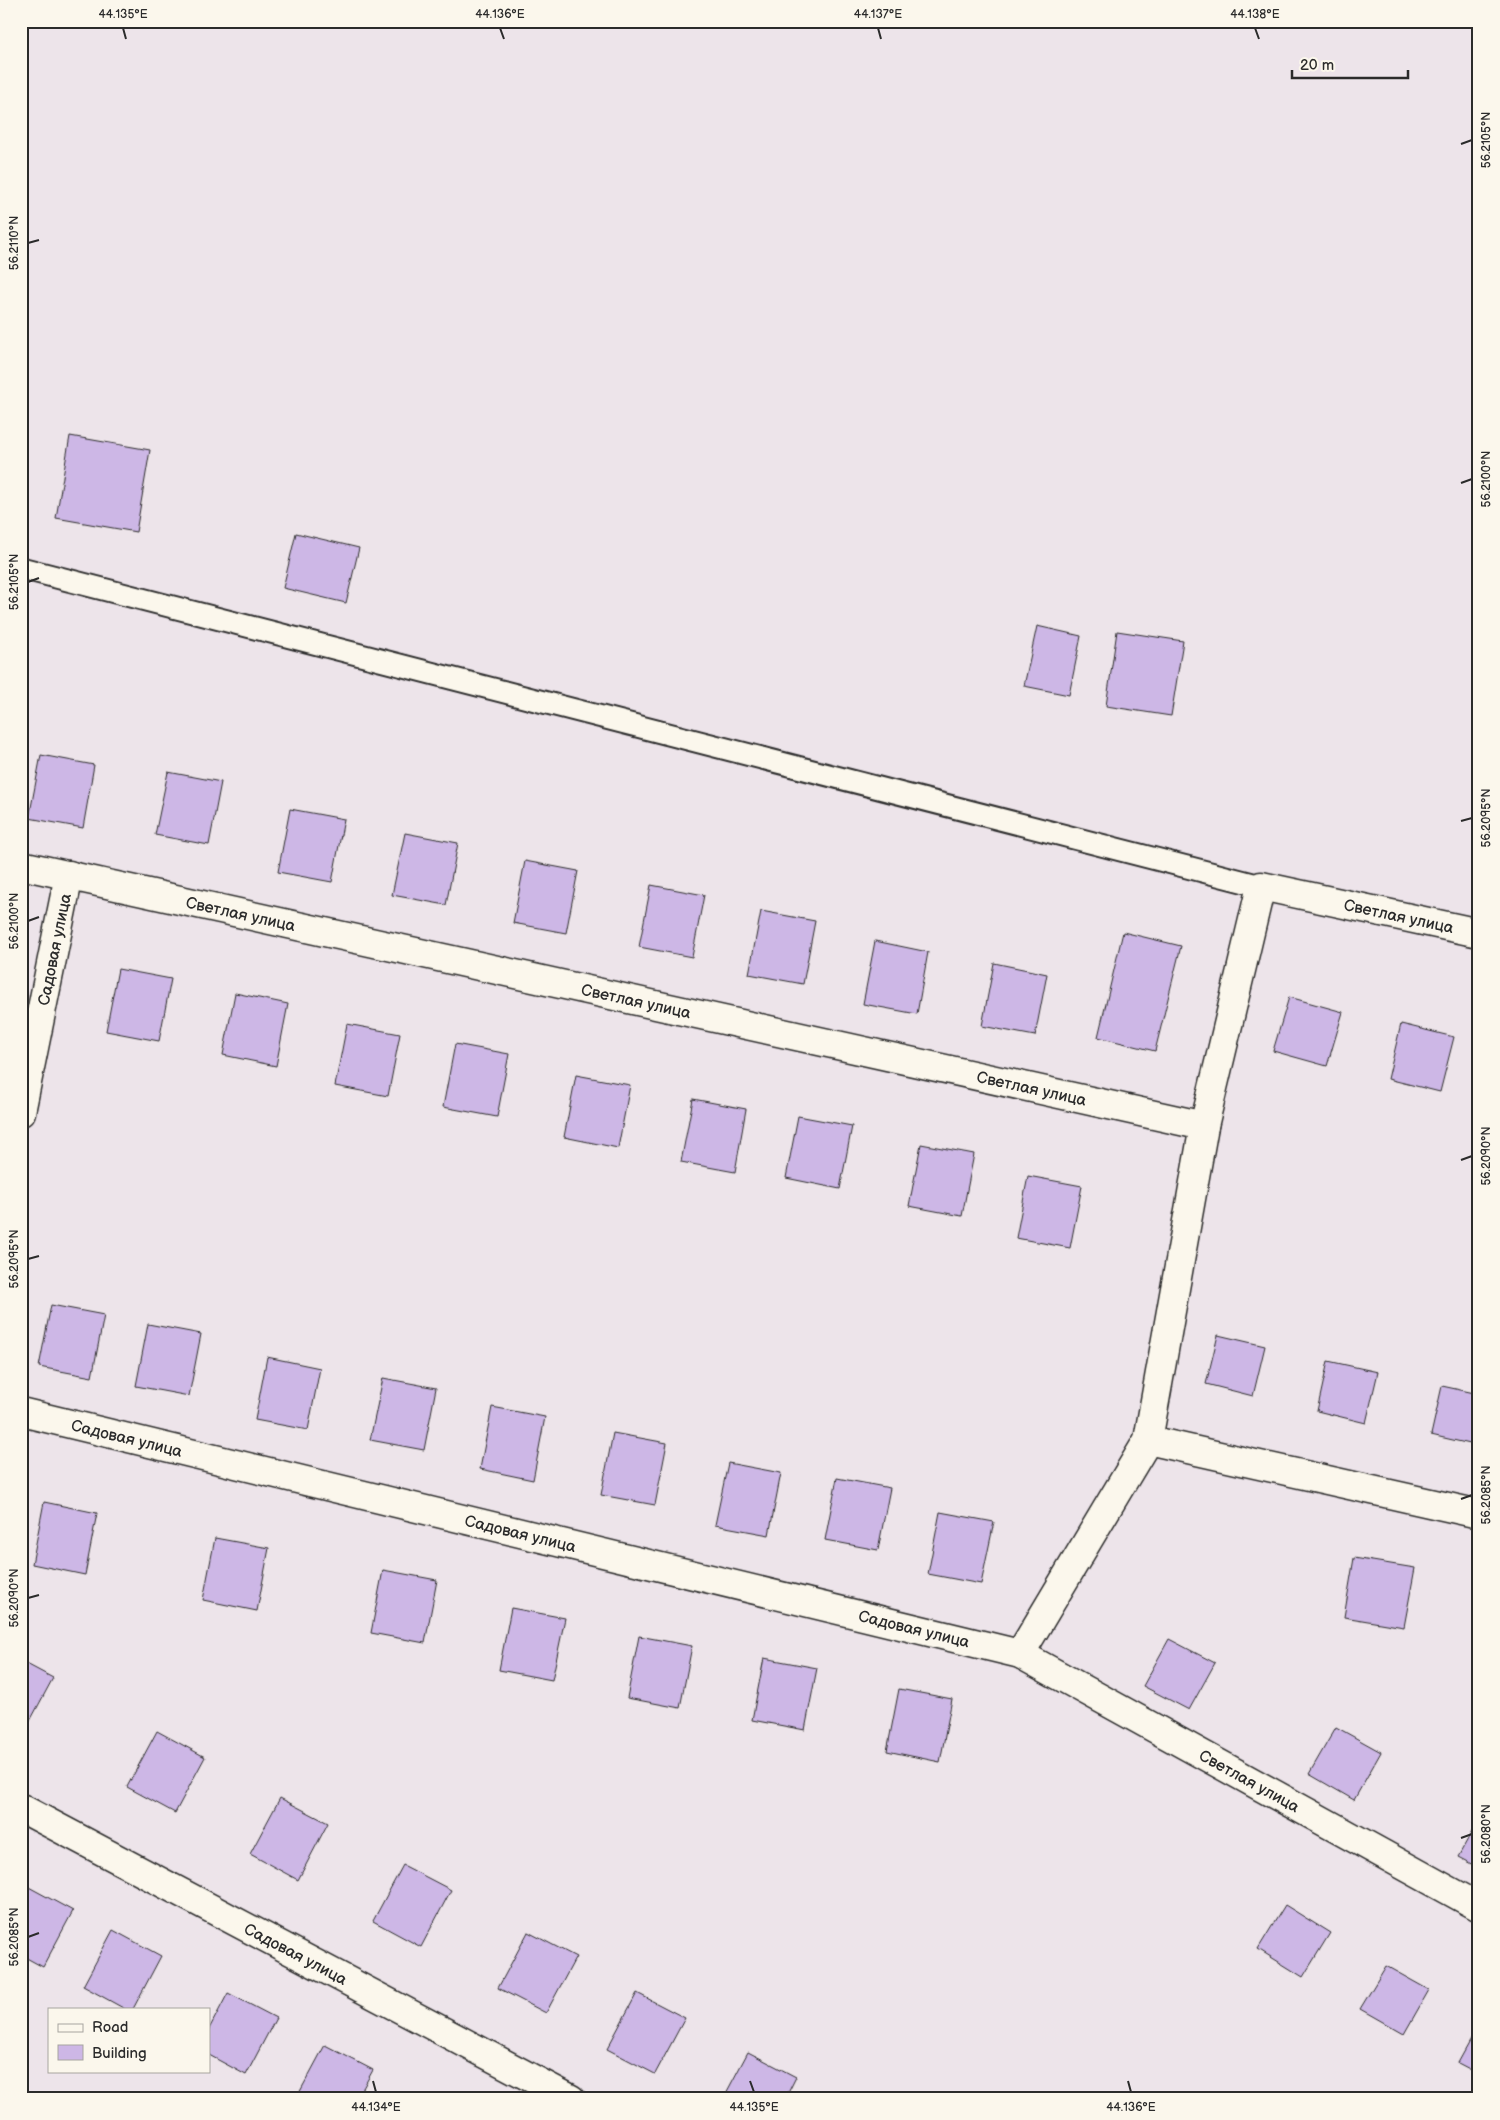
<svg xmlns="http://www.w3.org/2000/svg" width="1500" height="2120" viewBox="0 0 1500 2120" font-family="'Balsamiq Sans',sans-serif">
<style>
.building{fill:#cdb7e6;stroke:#2b2b2b}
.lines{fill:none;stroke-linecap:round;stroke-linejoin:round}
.lane-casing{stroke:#2b2b2b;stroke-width:25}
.street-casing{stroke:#2b2b2b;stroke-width:31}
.lane{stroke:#fbf7ec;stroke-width:21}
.street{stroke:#fbf7ec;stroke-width:28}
.ticks{fill:none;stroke:#2b2b2b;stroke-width:2}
.labels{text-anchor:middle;stroke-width:5;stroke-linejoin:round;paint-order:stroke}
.street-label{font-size:16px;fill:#2b2b2b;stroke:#fbf7ec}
.neatline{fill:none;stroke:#2b2b2b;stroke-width:2}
.ticks-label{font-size:12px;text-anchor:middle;fill:#2b2b2b}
</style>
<rect width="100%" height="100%" fill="#ede4ea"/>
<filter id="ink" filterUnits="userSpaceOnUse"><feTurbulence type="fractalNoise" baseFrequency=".02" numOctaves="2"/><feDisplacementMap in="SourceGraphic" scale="10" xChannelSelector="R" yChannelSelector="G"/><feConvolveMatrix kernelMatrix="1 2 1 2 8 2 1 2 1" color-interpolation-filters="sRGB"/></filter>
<g filter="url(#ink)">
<!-- building -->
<path class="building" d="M70,436L150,450L136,532L56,518Z
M296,533L359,548L346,603L283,588Z
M1037,626L1081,636L1069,695L1024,686Z
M1117,631L1183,641L1171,716L1106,706Z
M41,755L94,765L83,828L29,818Z
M168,772L221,782L209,845L155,835Z
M290,809L344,819L332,882L278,872Z
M405,833L458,843L446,905L392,895Z
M525,861L578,871L566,933L513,923Z
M651,885L704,895L692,957L639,947Z
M761,911L815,921L803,984L749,974Z
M1123,932L1181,946L1155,1051L1098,1037Z
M875,941L928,952L917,1014L863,1004Z
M994,963L1047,974L1035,1036L982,1026Z
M118,969L171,979L159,1041L106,1031Z
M235,993L288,1004L276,1066L223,1055Z
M1289,997L1343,1012L1327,1066L1273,1051Z
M347,1024L400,1034L388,1096L335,1086Z
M1401,1024L1454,1037L1440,1092L1388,1079Z
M455,1044L509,1054L497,1117L443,1107Z
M576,1075L630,1085L618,1148L564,1137Z
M693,1099L746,1109L735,1172L681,1162Z
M798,1116L852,1126L840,1189L786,1178Z
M921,1144L974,1154L962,1216L909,1206Z
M1028,1176L1082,1186L1070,1248L1016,1238Z
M51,1305L104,1315L92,1377L39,1367Z
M148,1324L201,1334L189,1396L136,1386Z
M1218,1335L1265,1346L1253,1396L1206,1384Z
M267,1357L320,1368L308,1430L255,1420Z
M1328,1361L1378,1372L1366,1423L1317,1411Z
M383,1378L436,1388L424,1450L370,1440Z
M1442,1386L1479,1394V1446L1431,1435Z
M492,1407L545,1417L533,1480L480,1469Z
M613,1433L667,1443L655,1505L601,1495Z
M728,1463L781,1473L769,1535L715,1525Z
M837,1478L890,1488L878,1550L825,1540Z
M44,1502L97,1513L85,1575L32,1564Z
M940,1512L994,1522L981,1584L928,1574Z
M215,1538L269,1548L257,1611L203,1600Z
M1354,1558L1415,1568L1404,1627L1344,1617Z
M383,1570L437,1580L425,1643L371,1633Z
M511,1608L565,1618L552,1680L499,1670Z
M639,1636L692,1646L680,1708L627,1698Z
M1169,1639L1215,1663L1189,1710L1143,1686Z
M764,1658L817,1668L805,1730L752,1720Z
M21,1661L53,1678L23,1734L21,1733Z
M899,1689L952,1699L940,1762L887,1751Z
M1336,1727L1381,1752L1354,1800L1309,1774Z
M157,1731L205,1757L175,1813L127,1787Z
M280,1798L328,1823L298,1880L250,1854Z
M1479,1819V1868L1458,1857Z
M403,1865L451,1890L421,1947L373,1921Z
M25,1885L73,1911L43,1967L21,1955V1893Z
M1285,1905L1330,1933L1303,1977L1258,1949Z
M113,1930L161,1956L133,2009H125L83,1986Z
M528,1932L576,1957L546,2013L498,1988Z
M1386,1966L1429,1990L1404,2034L1360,2009Z
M228,1993L276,2018L246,2075L209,2055V2029Z
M637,1993L685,2018L655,2074L607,2049Z
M1479,2025V2074L1458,2063Z
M325,2045L373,2070L357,2099H296Z
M748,2052L796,2077L785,2099H723Z"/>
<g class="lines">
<defs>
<path id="lane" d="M21,568L1261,886"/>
<g id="street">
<path id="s1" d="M21,865L1204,1126"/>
<path id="s2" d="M21,1112L69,875"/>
<path id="s3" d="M21,1412L1020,1654L1479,1907"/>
<path d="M1148,1440L1479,1514"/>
<path id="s4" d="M1020,1654L1148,1440L1204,1126L1261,886L1479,933"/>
<path id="s5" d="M21,1808L571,2099"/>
</g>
</defs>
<!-- lane casing -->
<use href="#lane" class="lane-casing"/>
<!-- street casing -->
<use href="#street" class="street-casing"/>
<!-- lane -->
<use href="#lane" class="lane"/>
<!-- street -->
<use href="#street" class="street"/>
</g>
</g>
<!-- ticks -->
<path class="ticks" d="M123,28L126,39M500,28L504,39M878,28L881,39M1255,28L1259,39M1461,144L1472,140M28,243L39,240M1461,483L1472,479M28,582L39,578M1461,821L1472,818M28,921L39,917M1461,1160L1472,1156M28,1259L39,1256M1461,1499L1472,1495M28,1598L39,1595M1461,1838L1472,1834M28,1937L39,1933M373,2081L376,2092M750,2081L754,2092M1128,2081L1131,2092"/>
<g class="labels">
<!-- street labels -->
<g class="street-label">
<text dy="6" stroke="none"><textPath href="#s1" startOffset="225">Светлая улица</textPath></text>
<text dy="6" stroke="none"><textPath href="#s4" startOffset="956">Светлая улица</textPath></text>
<text dy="6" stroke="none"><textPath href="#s2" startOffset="166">Садовая улица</textPath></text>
<text dy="6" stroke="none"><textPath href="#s1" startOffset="630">Светлая улица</textPath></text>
<text dy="6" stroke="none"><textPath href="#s1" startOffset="1035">Светлая улица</textPath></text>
<text dy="6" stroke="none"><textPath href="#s3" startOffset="109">Садовая улица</textPath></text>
<text dy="6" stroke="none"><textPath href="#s3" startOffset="514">Садовая улица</textPath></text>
<text dy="6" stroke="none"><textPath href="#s3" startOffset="919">Садовая улица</textPath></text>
<text dy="6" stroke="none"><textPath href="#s3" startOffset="1290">Светлая улица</textPath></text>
<text dy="6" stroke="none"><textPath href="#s5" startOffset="311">Садовая улица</textPath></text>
</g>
</g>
<!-- margin -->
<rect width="1500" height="2120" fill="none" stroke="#fbf7ec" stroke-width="55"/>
<!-- legend -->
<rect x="48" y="2008" width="162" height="65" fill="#fbf7ec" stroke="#a8a59f"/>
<rect x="58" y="2024" width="25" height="8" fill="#fbf7ec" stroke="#a8a59f"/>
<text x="92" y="2032" font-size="15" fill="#2b2b2b">Road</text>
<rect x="58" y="2045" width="25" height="15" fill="#cdb7e6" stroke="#a8a59f"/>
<text x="92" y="2058" font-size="15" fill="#2b2b2b">Building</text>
<!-- scale -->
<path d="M1292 70v8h116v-8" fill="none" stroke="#2b2b2b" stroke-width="2.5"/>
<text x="1300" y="70" font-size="15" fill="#2b2b2b" stroke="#fbf7ec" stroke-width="4" paint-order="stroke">20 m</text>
<rect x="28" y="28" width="1444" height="2064" class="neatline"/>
<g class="ticks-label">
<text x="123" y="18">44.135°E</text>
<text x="500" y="18">44.136°E</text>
<text x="878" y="18">44.137°E</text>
<text x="1255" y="18">44.138°E</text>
<text transform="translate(1486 140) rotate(-90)" y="4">56.2105°N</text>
<text transform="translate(14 243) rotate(-90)" y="4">56.2110°N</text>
<text transform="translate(1486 479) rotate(-90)" y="4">56.2100°N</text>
<text transform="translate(14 582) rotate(-90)" y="4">56.2105°N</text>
<text transform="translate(1486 818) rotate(-90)" y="4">56.2095°N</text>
<text transform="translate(14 921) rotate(-90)" y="4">56.2100°N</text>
<text transform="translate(1486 1156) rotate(-90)" y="4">56.2090°N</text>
<text transform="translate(14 1259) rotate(-90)" y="4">56.2095°N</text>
<text transform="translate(1486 1495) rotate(-90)" y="4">56.2085°N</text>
<text transform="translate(14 1598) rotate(-90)" y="4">56.2090°N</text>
<text transform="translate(1486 1834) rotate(-90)" y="4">56.2080°N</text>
<text transform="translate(14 1937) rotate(-90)" y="4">56.2085°N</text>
<text x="376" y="2111">44.134°E</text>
<text x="754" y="2111">44.135°E</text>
<text x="1131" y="2111">44.136°E</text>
</g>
</svg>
